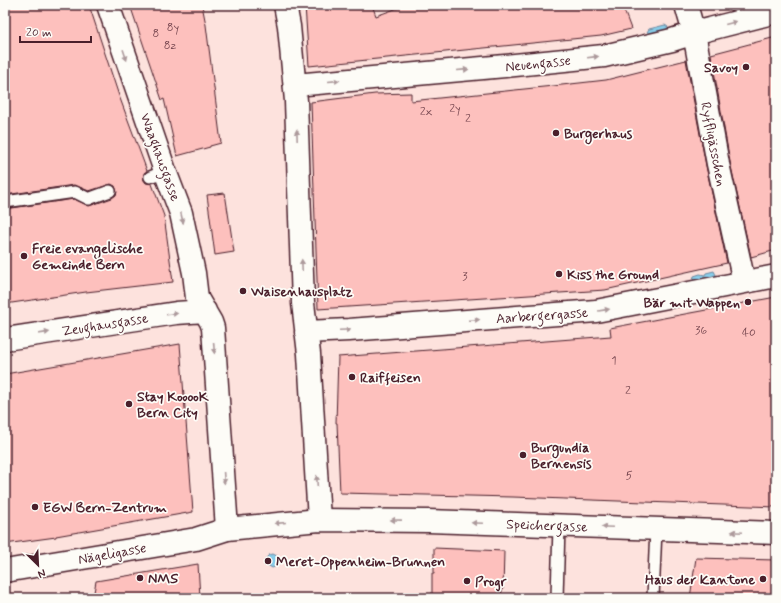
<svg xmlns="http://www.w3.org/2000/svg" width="781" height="603" viewBox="0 0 781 603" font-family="Mynerve,sans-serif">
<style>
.built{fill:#fde2dd}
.water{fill:#88cdea;stroke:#6f879e}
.building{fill:#fdc0bd;stroke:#4a1f2b}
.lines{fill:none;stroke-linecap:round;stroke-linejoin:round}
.lane-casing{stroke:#4a1f2b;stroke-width:14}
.street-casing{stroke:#4a1f2b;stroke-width:25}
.secondary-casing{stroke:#4a1f2b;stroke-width:25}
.lane{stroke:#fdfcf7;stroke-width:11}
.street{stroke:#fdfcf7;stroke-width:22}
.secondary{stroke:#fdfcf7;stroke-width:22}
.oneway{fill:#ac999b}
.poi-dot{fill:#4a1f2b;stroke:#fdfcf7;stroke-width:1.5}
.labels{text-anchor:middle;stroke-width:3.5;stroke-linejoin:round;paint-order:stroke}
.number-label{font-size:12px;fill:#774750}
.street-label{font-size:14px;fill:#4a1f2b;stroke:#fdfcf7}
.poi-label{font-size:14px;font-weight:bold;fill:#4a1f2b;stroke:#fdfcf7;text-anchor:start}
</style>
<rect width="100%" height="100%" fill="#fdf0eb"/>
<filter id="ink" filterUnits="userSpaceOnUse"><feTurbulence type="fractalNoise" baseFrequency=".025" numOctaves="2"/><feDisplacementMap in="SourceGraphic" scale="8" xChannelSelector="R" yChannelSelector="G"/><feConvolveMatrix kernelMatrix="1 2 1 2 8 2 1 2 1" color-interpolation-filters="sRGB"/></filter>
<g filter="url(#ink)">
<!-- built -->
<path class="built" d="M5,5H776V598H5Z"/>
<!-- water -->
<path class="water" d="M665,25L668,27L666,30L651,34L647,32L649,29Z
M714,271L716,275L715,277L708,279L706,278L702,281H693L694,276L700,274L705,275L706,273Z
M273,554L279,557V563L277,566L272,568L266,564V558L269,555Z"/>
<!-- building -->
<path class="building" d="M5,5H89L118,93L147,171L144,173L143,179L146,183L152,184L164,216L173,282L86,292L5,304V209L74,199L89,206L112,198L116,195L117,192L115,186L111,184L89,191L74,185L5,195Z
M130,5H202L206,25L221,143L210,146V147L177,156L164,99L162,100Z
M305,5H372L376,16L406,5H622L631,29L601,36L309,66Z
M776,37V250L751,257L730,162L711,54Z
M686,60L706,166L727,263L605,290L318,309L311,102L375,94L411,93V101L553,86L606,80Z
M225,193L234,252L215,255L207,195Z
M776,297V507L513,497L340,493L337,423H336L338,357L611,336L610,328Z
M180,344L193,512L56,536V537L5,544V374Z
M434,548L504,551L503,590H502L501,598H432V573H434Z
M696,558L776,560V598H690Z
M198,564L200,598H93L96,581Z"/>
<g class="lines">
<defs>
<path id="lane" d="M150,177L165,171
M5,202L75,192L89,199L91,198L110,191
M557,598L559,526
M653,598L656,529"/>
<path id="street" d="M108,5L165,171L181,213L194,273L197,298L211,322L213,328L227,529
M285,5L289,26L296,101L303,303L309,354L319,520
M686,5L694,33L718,164L744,282
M295,85L505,66L604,56L672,40L694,33L776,12
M306,332L349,330L596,311L776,276
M5,339L176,313L205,311"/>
<path id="secondary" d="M5,571L196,539L227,529L319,520L428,521L776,533"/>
</defs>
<!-- lane casing -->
<use href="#lane" class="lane-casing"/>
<!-- street casing -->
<use href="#street" class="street-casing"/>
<!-- secondary casing -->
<use href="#secondary" class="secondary-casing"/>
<!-- lane -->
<use href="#lane" class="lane"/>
<!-- street -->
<use href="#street" class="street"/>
<!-- secondary -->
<use href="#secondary" class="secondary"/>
</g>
<!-- one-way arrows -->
<defs><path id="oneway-solid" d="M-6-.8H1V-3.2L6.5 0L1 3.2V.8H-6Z"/></defs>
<g class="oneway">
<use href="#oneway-solid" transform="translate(731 23) rotate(-15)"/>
<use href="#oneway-solid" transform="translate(125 55) rotate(71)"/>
<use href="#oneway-solid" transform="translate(593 57) rotate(-7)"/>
<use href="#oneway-solid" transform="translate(463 70) rotate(-5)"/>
<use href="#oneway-solid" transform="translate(334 81) rotate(-5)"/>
<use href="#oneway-solid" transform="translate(297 135) rotate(-92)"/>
<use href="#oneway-solid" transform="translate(182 218) rotate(77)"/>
<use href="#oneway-solid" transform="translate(302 265) rotate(-92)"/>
<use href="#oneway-solid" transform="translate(604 310) rotate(-9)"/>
<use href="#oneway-solid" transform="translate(172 314) rotate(-7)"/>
<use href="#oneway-solid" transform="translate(474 320) rotate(-4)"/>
<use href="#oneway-solid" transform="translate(345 330) rotate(-3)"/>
<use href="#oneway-solid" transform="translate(44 333) rotate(-9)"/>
<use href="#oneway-solid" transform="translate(214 348) rotate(86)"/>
<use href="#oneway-solid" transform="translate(224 478) rotate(86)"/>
<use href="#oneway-solid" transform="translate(317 481) rotate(-94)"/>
<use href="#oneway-solid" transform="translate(396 520) rotate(-179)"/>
<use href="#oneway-solid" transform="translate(280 523) rotate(175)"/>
<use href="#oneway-solid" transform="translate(477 523) rotate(-178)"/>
<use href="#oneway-solid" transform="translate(607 527) rotate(-178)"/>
<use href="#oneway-solid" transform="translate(737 532) rotate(-178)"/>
</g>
</g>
<!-- markers -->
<g class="poi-dot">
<circle cx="746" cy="67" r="4"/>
<circle cx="556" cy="133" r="4"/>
<circle cx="24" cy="256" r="4"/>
<circle cx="559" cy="274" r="4"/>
<circle cx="243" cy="291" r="4"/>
<circle cx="748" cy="302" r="4"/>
<circle cx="352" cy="377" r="4"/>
<circle cx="129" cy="404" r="4"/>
<circle cx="523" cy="455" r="4"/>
<circle cx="35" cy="507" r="4"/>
<circle cx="268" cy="561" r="4"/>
<circle cx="140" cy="578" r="4"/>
<circle cx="763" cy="579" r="4"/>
<circle cx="467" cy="581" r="4"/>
</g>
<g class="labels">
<!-- number labels -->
<g class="number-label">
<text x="173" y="31">8y</text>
<text x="156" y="37">8</text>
<text x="170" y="49">8z</text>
<text x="455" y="112">2y</text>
<text x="426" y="115">2x</text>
<text x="468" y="122">2</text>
<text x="465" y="280">3</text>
<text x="701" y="334">36</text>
<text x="749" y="336">40</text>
<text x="614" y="364">1</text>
<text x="628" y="394">2</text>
<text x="629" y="479">5</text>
</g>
<!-- street labels -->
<g class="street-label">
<text transform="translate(538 63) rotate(-6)" y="5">Neuengasse</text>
<text transform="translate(714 144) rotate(79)" y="5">Ryffligässchen</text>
<text transform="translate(161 157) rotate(70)" y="5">Waaghausgasse</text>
<text transform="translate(542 315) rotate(-4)" y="5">Aarbergergasse</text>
<text transform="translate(105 324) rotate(-9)" y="5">Zeughausgasse</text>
<text transform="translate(547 525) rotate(2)" y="5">Speichergasse</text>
<text transform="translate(112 553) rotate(-10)" y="5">Nägeligasse</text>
</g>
<!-- poi labels -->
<g class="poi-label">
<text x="738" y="72" text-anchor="end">Savoy</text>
<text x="564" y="138">Burgerhaus</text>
<text x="32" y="253">Freie evangelische<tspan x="32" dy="16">Gemeinde Bern</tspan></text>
<text x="567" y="279">Kiss the Ground</text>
<text x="251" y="296">Waisenhausplatz</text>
<text x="740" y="307" text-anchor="end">Bär mit Wappen</text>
<text x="360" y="382">Raiffeisen</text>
<text x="137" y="401">Stay KooooK<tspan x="137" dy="16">Bern City</tspan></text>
<text x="531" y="452">Burgundia<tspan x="531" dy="16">Bernensis</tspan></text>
<text x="43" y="512">EGW Bern-Zentrum</text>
<text x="276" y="566">Meret-Oppenheim-Brunnen</text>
<text x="148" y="583">NMS</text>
<text x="755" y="584" text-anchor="end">Haus der Kantone</text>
<text x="475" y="586">Progr</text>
</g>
</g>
<!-- margin -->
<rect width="781" height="603" fill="none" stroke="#fdfcf7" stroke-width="20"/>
<rect x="10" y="10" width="761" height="583" fill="none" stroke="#4a1f2b" stroke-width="1.5" filter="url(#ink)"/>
<!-- north arrow -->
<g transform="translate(38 565) rotate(156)" stroke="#fdfcf7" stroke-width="3" paint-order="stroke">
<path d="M0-3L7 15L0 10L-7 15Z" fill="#4a1f2b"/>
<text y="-6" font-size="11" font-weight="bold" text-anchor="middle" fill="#4a1f2b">N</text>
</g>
<!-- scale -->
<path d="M20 36v6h71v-6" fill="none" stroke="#4a1f2b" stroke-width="2"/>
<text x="26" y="36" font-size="12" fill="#4a1f2b" stroke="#fdfcf7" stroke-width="3" paint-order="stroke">20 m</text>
</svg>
